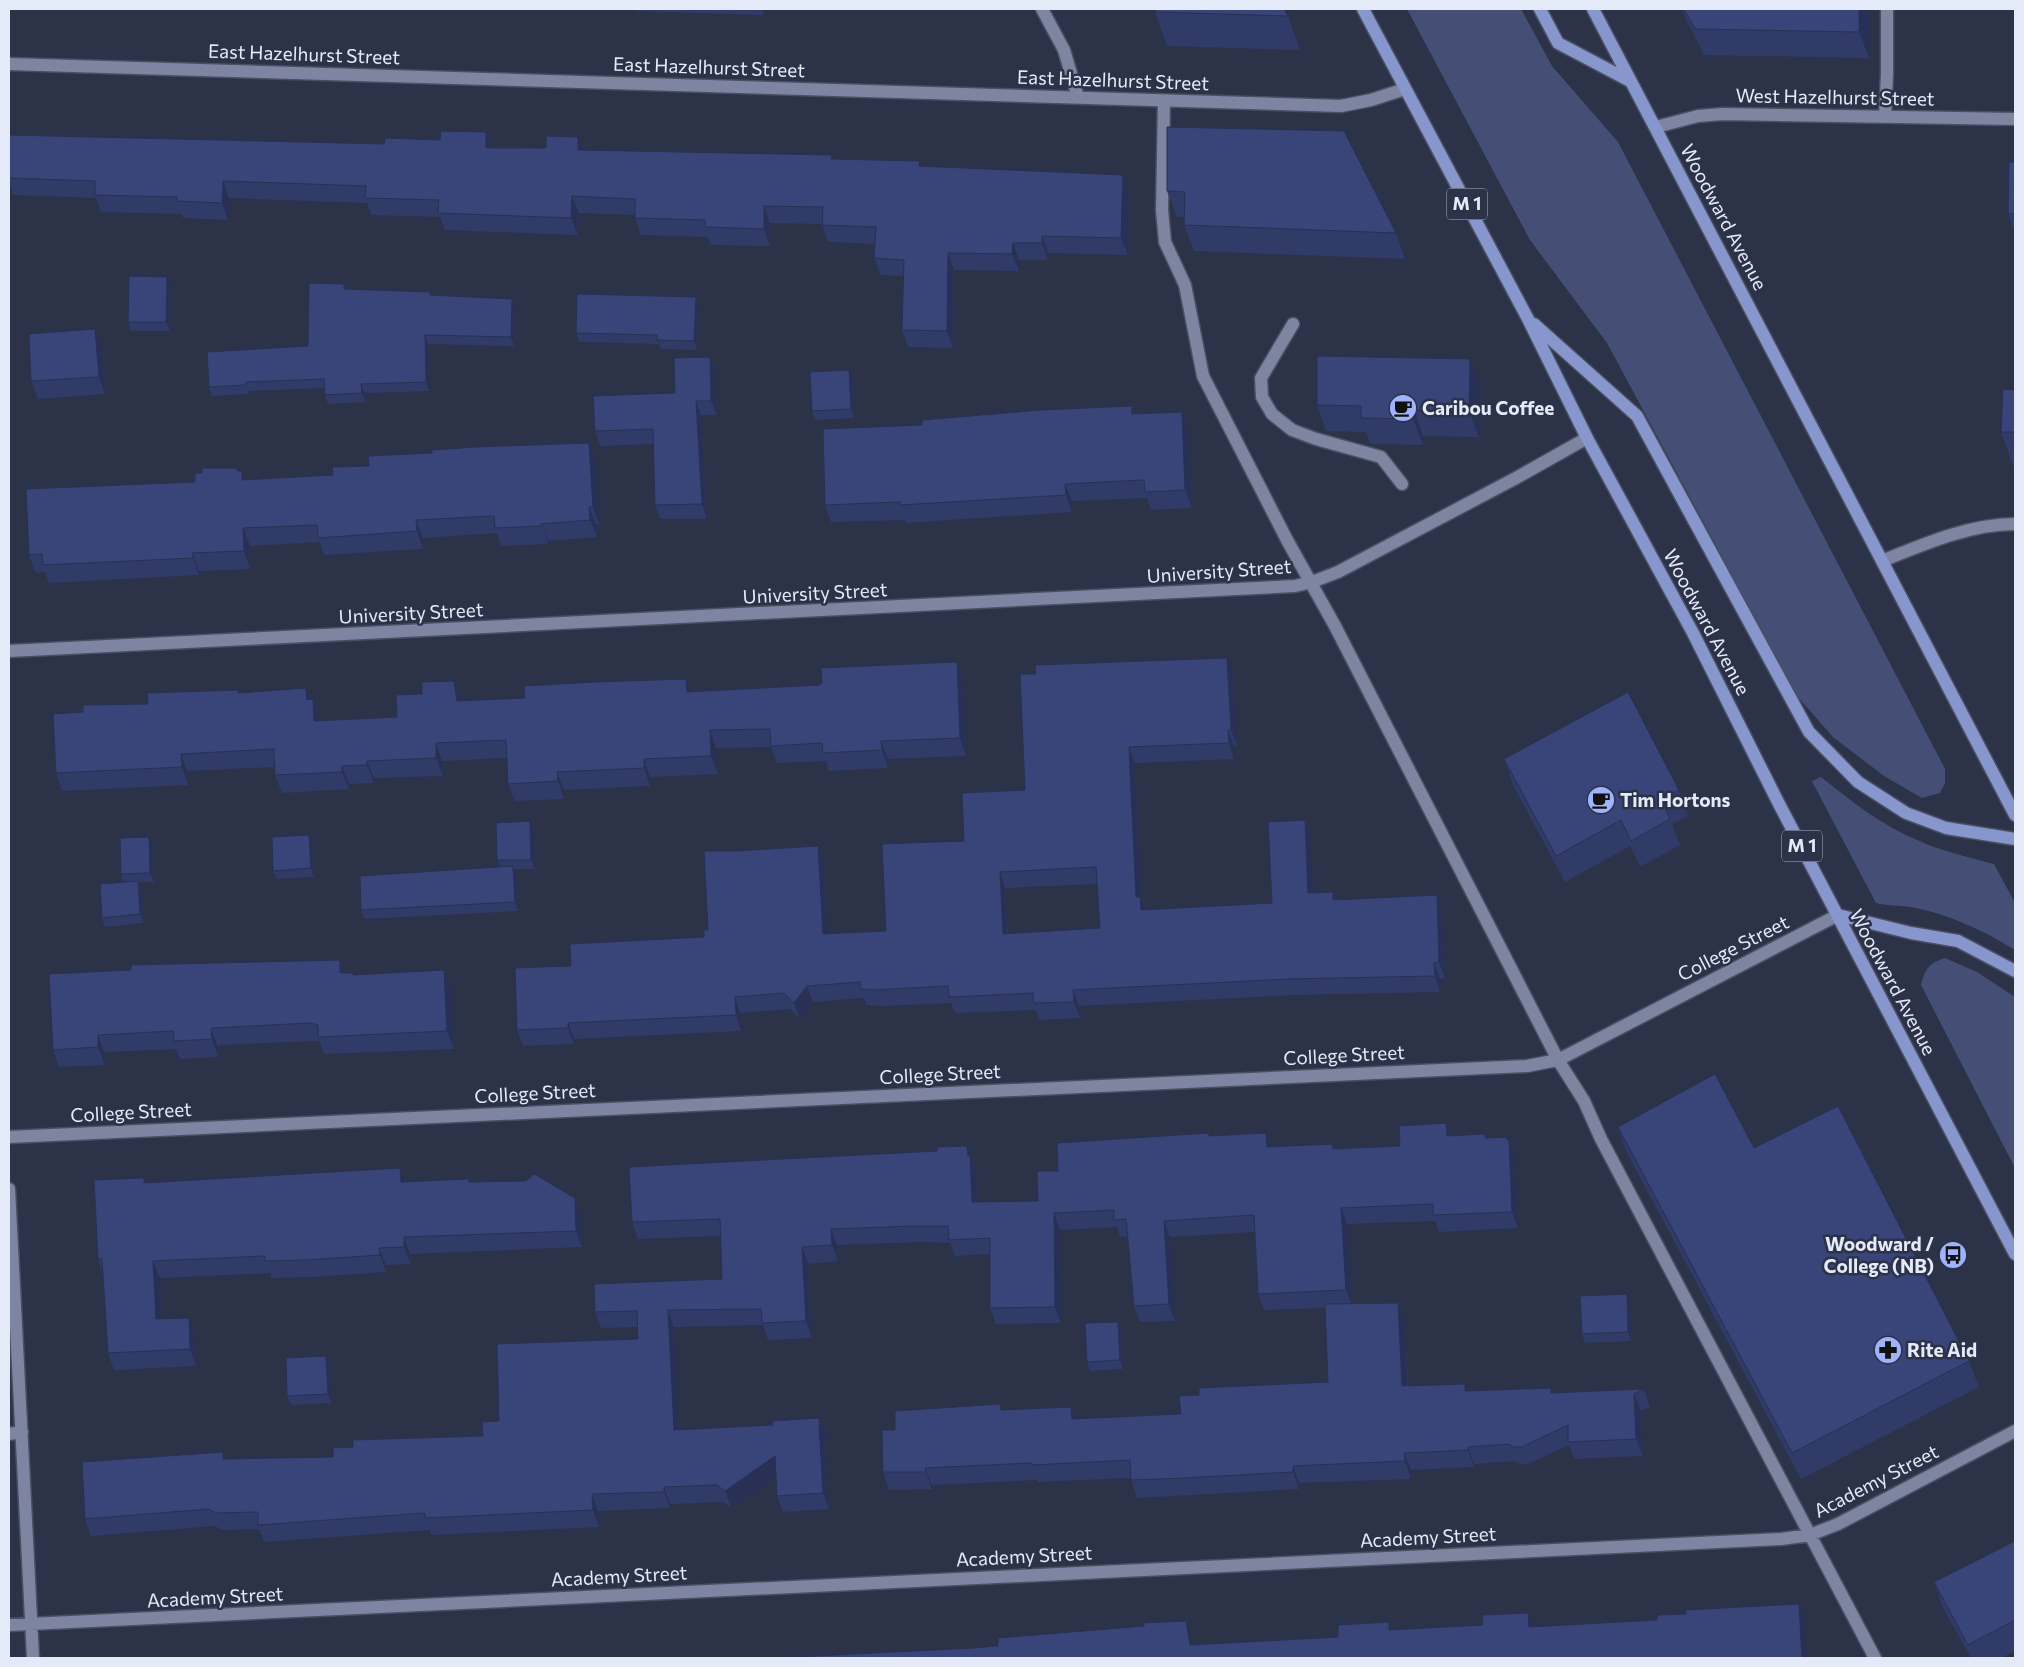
<svg xmlns="http://www.w3.org/2000/svg" width="2024" height="1667" viewBox="0 0 2024 1667" font-family="Commissioner,sans-serif">
<style>
.grass{fill:#454f76}
.lines{fill:none;stroke-linecap:round;stroke-linejoin:round}
.minor-casing{stroke:#4a5063;stroke-width:15}
.major-casing{stroke:#4a5063;stroke-width:15}
.minor{stroke:#7e85a0;stroke-width:12}
.major{stroke:#8896ce;stroke-width:12}
.wall{fill:#313b68;fill-rule:evenodd}
.shaded-wall{fill:#283055}
.building{fill:#394579;stroke:#283055;fill-rule:evenodd}
.labels{text-anchor:middle;stroke-width:5;stroke-linejoin:round;paint-order:stroke}
.shield{fill:#2c3248;stroke:#aeb3c4;stroke-width:1}
.shield-label{font-size:18px;font-weight:bold;fill:#e5eaf9}
.street-label{font-size:19px;fill:#e5eaf9;stroke:#2c3248}
.poi-label{font-size:19px;font-weight:bold;fill:#e5eaf9;stroke:#2c3248;text-anchor:start}
</style>
<rect width="100%" height="100%" fill="#2c3248"/>
<!-- grass -->
<path class="grass" d="M1407,9H1521L1552,66L1618,142L1945,769V783L1940,793L1922,798L1884,776L1833,737L1797,696L1607,343L1530,240Z
M1821,777C1851,801 1881,825 1917,840C1941,851 1968,857 1994,864L2015,903V950C1985,931 1946,913 1910,907C1899,905 1887,906 1876,903L1815,787L1812,781Z
M1945,958L1977,972L2015,997V1168L1921,985C1925,969 1929,963 1945,958Z"/>
<g class="lines">
<defs>
<path id="minor" d="M1042,9L1064,50L1078,97
M9,64L1341,106L1371,100L1405,89
M1164,101L1162,210L1165,242L1185,285L1203,376L1287,540L1335,626L1558,1060L1584,1101L1601,1139L1875,1658
M1885,117L1887,74V9
M1656,127L1698,116L1723,114L2015,119
M1293,324L1261,378L1262,397L1272,414L1292,430L1316,439L1381,457L1402,484
M1882,561C1924,544 1970,524 2015,524
M9,651L1295,586L1312,582L1338,572L1516,478L1587,438
M9,1137L1527,1066L1558,1060L1838,915
M9,1189L33,1658
M9,1434L22,1432
M9,1625L1781,1539L1810,1535L1838,1524L2015,1431"/>
<path id="major" d="M1363,9L1528,319L1587,438L1693,633L1778,802L2015,1254
M1540,9L1558,43L1630,81
M1593,9L2015,815
M1534,324L1637,416L1809,732L1858,782L1906,813L1946,828L2015,839
M1838,915L1911,933L1958,941L2015,971"/>
</defs>
<!-- minor casing -->
<use href="#minor" class="minor-casing"/>
<!-- major casing -->
<use href="#major" class="major-casing"/>
<!-- minor -->
<use href="#minor" class="minor"/>
<!-- major -->
<use href="#major" class="major"/>
</g>
<!-- wall -->
<path class="wall" d="M635,9H763V15L636,11Z
M1682,9H1869V58L1704,55L1686,19Z
M1155,12L1288,16L1300,50L1167,46Z
M1167,127L1396,233L1405,259L1194,251L1184,225V217H1177L1167,191Z
M9,135L546,148L578,137L583,150L833,159L921,166L1129,192L1128,255L1048,253V260H1019V271L954,270L953,348L908,347L902,330L903,276L881,275L874,258L875,244L828,242L822,224L770,223V246L711,245L708,237L641,235L635,218V215L579,213L578,235L445,230L440,217L371,215L367,203L229,198L228,220L183,218L182,214L101,212L96,198L13,195L9,182Z
M2015,162V234L2008,213Z
M344,284L346,289L430,292L431,295L515,308L514,346L428,344L429,391L364,393L365,402L328,404L325,395V388L249,391V394L212,396L209,387L308,346Z
M171,286L170,331H131L128,322Z
M699,306L697,350L661,349L659,344L579,342L576,333Z
M102,347L105,394L38,399L31,381Z
M710,357L715,371L717,415H701L707,519H660L655,505L653,444L600,446L595,431L675,393Z
M1470,359L1480,385L1479,437L1423,436V445L1370,444L1366,432L1326,431L1317,405Z
M852,379L854,418L815,420L812,411Z
M2015,390V471L2001,432Z
M1135,414L1188,430L1192,508L1151,510L1147,498L1072,501V512L906,523L905,520L831,522L825,505Z
M596,461L599,524H596L597,537L548,541V544L501,546L497,533L423,538V549L324,555L320,542L250,546V569L199,571V575L49,583L45,572L36,573L29,555L195,482L202,473L237,468L238,471H242L245,480Z
M957,662L963,680L966,756L888,759V768L829,771L826,761L777,763L771,747L716,748L718,774L650,777V786L564,790V799L515,801L508,784L507,758L442,761L443,776L374,778V783L349,784V789L282,793L275,775V767L187,771L188,785L62,791L56,773L83,712L148,704L238,690L239,693L306,688L311,699H313L319,717V721L397,717L460,699L461,701L691,691L819,685Z
M1233,674L1237,746H1234V759L1135,763L1141,897L1145,910L1272,903L1305,820L1311,837L1313,893L1336,899L1442,912L1445,978L1440,979V992L1294,995L1079,1006L1080,1018L1039,1020L1036,1010L955,1013L951,1003L880,1006L866,1005L864,998L813,1002L800,1019L790,1009L740,1013L741,1031L574,1039V1044L523,1046L517,1030L571,966L704,937L736,851L818,846L824,862L828,933L886,931L964,841L1025,790ZM1097,884L1100,928L1008,933L1005,888Z
M1504,759L1679,790L1688,816L1672,824L1680,845L1640,867L1630,846L1565,882L1513,785Z
M530,821L534,830L535,869H514L516,875L518,911L364,919L361,910L500,866L497,860Z
M149,837L152,846L154,882H138L141,890L144,923L105,927L102,918L124,882L121,874Z
M312,844L314,877L277,879L273,871Z
M340,960L344,973L353,975L444,970L451,988L454,1049L324,1054L320,1042L317,1041L220,1045L218,1047V1057L180,1059L176,1049L104,1052L105,1065L59,1067L53,1050L49,974Z
M1446,1123L1451,1136L1485,1134L1486,1138L1509,1140L1515,1157L1518,1228L1439,1232L1435,1221L1347,1224L1352,1303L1405,1320L1408,1386L1467,1391L1551,1388L1553,1393L1644,1389L1650,1407L1641,1411L1643,1456L1574,1459L1569,1445L1528,1464H1521L1515,1461L1474,1464V1467L1411,1470V1479L1299,1483V1489L1137,1498L1131,1480V1478L1038,1482L1037,1480L932,1485V1489L889,1490L883,1472L895,1430L1000,1404L1002,1410L1071,1407L1076,1419L1181,1414L1328,1382L1325,1308L1264,1310L1258,1294L1255,1232L1170,1237L1175,1321L1140,1322L1134,1306L1128,1236L1120,1237L1117,1227L1060,1230L1061,1323L996,1324L990,1308V1254L955,1256L950,1243L920,1242L837,1245L838,1261L808,1264L812,1338L768,1340L763,1325L674,1327L679,1430L773,1425L819,1418L828,1440L825,1441L829,1509L783,1512L777,1496L776,1476L731,1507L723,1502L670,1504V1508L598,1511L599,1527L431,1535L430,1530L264,1542L259,1529L222,1530L215,1526L91,1536L85,1519L225,1459L333,1457L353,1447L483,1436L499,1421L638,1339V1327L601,1328L595,1312L722,1279L721,1236L638,1239L632,1222L973,1162L976,1172L977,1202L1038,1201L1058,1171L1209,1133L1210,1136L1266,1133L1271,1147L1334,1148L1400,1146Z
M1618,1127L1754,1148L1969,1361L1979,1387L1801,1479L1627,1153Z
M469,1179V1182L581,1215L582,1247L410,1254L411,1264L386,1265V1272L312,1277L271,1278L270,1273L160,1278L162,1319L189,1318L195,1335L196,1366L114,1370L108,1353L102,1271L98,1259L146,1182H406Z
M1630,1303L1631,1341L1585,1343L1582,1334Z
M1121,1330L1123,1369L1090,1371L1087,1362Z
M326,1356L330,1365L332,1403L291,1405L287,1396Z
M2015,1541V1651L2001,1658H1971L1943,1608L1934,1582Z"/>
<!-- shaded-wall -->
<path class="shaded-wall" d="M1859,9H1869V58L1859,32Z
M486,132L492,149L486,148Z
M578,137L585,154L578,150Z
M1123,175L1129,192L1128,255L1121,238Z
M223,181L229,198L228,220L222,203Z
M572,196L579,213L578,235L571,218Z
M764,206L770,223V246L764,229Z
M1042,236L1048,253V260L1042,243Z
M1013,243L1019,260V271L1012,254Z
M948,253L954,270L953,348L947,331Z
M167,277L171,286L170,331L166,322Z
M696,297L699,306L697,350L694,341Z
M512,299L515,308L514,346L511,337Z
M95,329L102,347L105,394L99,377Z
M425,335L428,344L429,391L426,382Z
M710,357L715,371L717,415L711,401Z
M1470,359L1480,385L1479,437L1469,411Z
M849,370L852,379L854,418L851,409Z
M361,384L364,393L365,402L362,393Z
M696,401L701,415L707,519L702,504Z
M1414,410L1423,436V445L1413,419Z
M1182,412L1188,430L1192,508L1185,490Z
M589,443L596,461L599,524L593,507Z
M242,471L248,488L242,480Z
M1065,484L1072,501V512L1066,495Z
M589,507L596,524L597,537L590,520Z
M416,520L423,538V549L417,531Z
M541,524L548,541V544L542,526Z
M243,528L250,546V569L244,551Z
M192,553L199,571V575L193,558Z
M1227,658L1233,674L1237,746L1231,730Z
M957,662L963,680L966,756L960,738Z
M686,679L693,696L687,692Z
M454,681L460,699L463,719L457,701Z
M306,688L313,706V699L319,717L320,739L307,700Z
M710,730L716,748L718,774L711,756Z
M1228,730L1234,746V759L1229,743Z
M881,741L888,759V768L882,750Z
M436,743L442,761L443,776L436,758Z
M1129,747L1135,763L1141,897L1146,913L1147,926L1136,897Z
M181,754L187,771L188,785L182,767Z
M644,759L650,777V786L644,768Z
M367,761L374,778V783L367,765Z
M342,766L349,784V789L342,772Z
M557,772L564,790V799L558,781Z
M1305,820L1311,837L1314,909L1308,893Z
M530,821L534,830L535,869L531,860Z
M309,835L312,844L314,877L311,868Z
M149,837L152,846L154,882L150,873Z
M818,846L824,862L829,950L823,934Z
M513,866L516,875L518,911L515,902Z
M1000,872L1005,888L1008,950L1003,934Z
M138,881L141,890L144,923L140,914Z
M1437,895L1442,912L1445,978L1439,962Z
M340,960L346,977L340,973Z
M1434,963L1440,979V992L1435,976Z
M444,970L451,988L454,1049L447,1031Z
M807,986L813,1002L800,1019L794,1003Z
M1073,990L1079,1006L1080,1018L1074,1002Z
M735,997L740,1013L741,1031L736,1015Z
M568,1023L574,1039V1044L568,1028Z
M211,1029L218,1047V1057L212,1039Z
M98,1035L104,1052L105,1065L98,1047Z
M1446,1123L1452,1139L1447,1136Z
M1266,1133L1272,1150L1267,1147Z
M1507,1137L1509,1144V1140L1515,1157L1518,1228L1512,1212Z
M967,1146L976,1172L978,1219L972,1202Z
M400,1168L406,1185L401,1182Z
M575,1198L581,1215L582,1247L576,1231Z
M1341,1208L1347,1224L1352,1306L1346,1290Z
M1054,1213L1060,1230L1061,1323L1055,1307Z
M1164,1221L1170,1237L1175,1321L1169,1304Z
M831,1229L837,1245L838,1261L832,1245Z
M404,1237L410,1254L411,1264L404,1247Z
M802,1247L808,1264L812,1338L806,1321Z
M379,1248L386,1265V1272L380,1255Z
M153,1261L160,1278L163,1336L156,1319Z
M1627,1294L1630,1303L1631,1341L1628,1332Z
M1398,1303L1405,1320L1408,1403L1402,1386Z
M668,1310L674,1327L680,1447L674,1430Z
M189,1318L195,1335L196,1366L190,1349Z
M1118,1322L1121,1330L1123,1369L1120,1360Z
M326,1356L330,1365L332,1403L328,1394Z
M1634,1394L1641,1411L1643,1456L1636,1439Z
M1071,1407L1078,1424L1072,1419Z
M819,1418L821,1424L822,1423L828,1440L825,1441L829,1509L823,1493Z
M1468,1447L1474,1464V1467L1468,1450Z
M1404,1453L1411,1470V1479L1405,1461Z
M775,1456L781,1473L731,1507L725,1491Z
M1293,1466L1299,1483V1489L1293,1472Z
M925,1468L932,1485V1489L926,1472Z
M664,1487L670,1504V1508L664,1492Z
M592,1494L598,1511L599,1527L593,1510Z
M1799,1604L1805,1620L1807,1658H1802Z
M1528,1613L1534,1629L1529,1627Z
M1186,1621L1192,1638L1196,1658L1190,1645Z"/>
<!-- building -->
<path class="building" d="M1155,9H1284L1288,16L1155,12Z
M1684,9H1859V32L1695,29Z
M1167,127L1344,131L1396,233L1184,225L1185,192L1167,191Z
M441,131L486,132V148H546V136L578,137V150L832,155L831,159L920,161L919,166L1123,175L1121,238L1042,236V243H1013L1012,254L948,253L947,331L902,330L904,260L874,258L876,227L822,225L823,207L764,206V229L705,227V220L635,218V199L572,196L571,218L438,213L439,200L365,198L366,186L223,181L222,203L177,201V197L95,195V181L9,178V135L384,144L385,138L440,140Z
M2009,162H2015V214L2008,213Z
M129,276L167,277L166,322H128Z
M309,283L344,284V289L430,292V295L512,299L511,337L425,335L426,382L361,384L362,393L325,395L324,379L246,382V385L209,387L207,352L308,346Z
M577,294L696,297L694,341L657,340V335L576,333Z
M95,329L99,377L31,381L29,334Z
M1317,356L1470,359L1469,411L1414,410L1413,419L1361,418V406L1317,405Z
M710,357L711,401H696L702,504L655,505L653,429L595,431L593,396L675,393L674,358Z
M849,370L851,409L812,411L810,372Z
M2003,389L2015,390V432H2001Z
M1132,406V414L1182,412L1185,490L1145,492L1144,480L1065,484L1066,495L900,505V502L825,505L823,429L922,425V420L1041,410Z
M589,443L593,507H589L590,520L541,524L542,526L495,528L494,516L416,520L417,531L318,538L317,525L243,528L244,551L192,553L193,558L43,565L42,554L29,555L26,489L195,482V473H202V468H237V471H242V480L333,475L332,467L369,466L368,456L432,453V450L476,447Z
M1227,658L1231,730H1228L1229,743L1129,747L1136,897H1140L1141,910L1272,903L1268,822L1305,820L1308,893L1333,892V900L1437,895L1439,962L1434,963L1435,976L1289,979L1073,990L1074,1002L1034,1003L1033,993L949,997L948,986L874,990L861,989L860,982L807,986L794,1003L784,993L735,997L736,1015L568,1023V1028L517,1030L515,968L571,966L570,944L704,937V930H708L704,851H736L818,846L823,934L886,931L882,844L964,841L962,793L1025,790L1020,674H1036L1035,665ZM1096,867L1100,928L1003,934L1000,872Z
M957,662L960,738L881,741L882,750L823,753L822,743L771,746L770,729L710,730L711,756L644,759V768L557,772L558,781L508,784L506,740L436,743V758L367,761V765L342,766V772L275,775L274,749L181,754L182,767L56,773L53,714L83,712V705L148,704L147,693L238,690V693L306,688L307,700L313,699L314,721L397,717L396,695L422,694V682L454,681L457,701L525,698L524,686L595,682L686,679L687,692L819,685L822,683L821,668Z
M1628,692L1679,790L1661,799L1670,819L1631,841L1621,820L1556,856L1504,759Z
M530,821L531,860H497L496,823Z
M309,835L311,868L273,871L272,837Z
M149,837L150,873L121,874L120,838Z
M513,866L515,902L361,910L360,876Z
M138,881L140,914L102,918L100,884Z
M340,960V973H353V975L444,970L447,1031L318,1037V1025L310,1023L213,1028L211,1029L212,1039L174,1041L173,1031L98,1035V1047L53,1050L49,974L131,970V965Z
M1715,1074L1754,1148L1838,1106L1969,1361L1792,1453L1618,1127Z
M1446,1123L1447,1136L1485,1134V1138L1507,1137V1140H1509L1512,1212L1433,1215V1204L1341,1208L1346,1290L1258,1294L1254,1215L1164,1221L1169,1304L1134,1306L1126,1219L1114,1220V1210L1054,1213L1055,1307L990,1308V1238L949,1240L948,1226H914L831,1229L832,1245L802,1247L806,1321L762,1323L761,1309L668,1310L674,1430L773,1425L772,1421L819,1418V1423H822L819,1425L823,1493L777,1496L775,1456L725,1491L717,1485L664,1487V1492L592,1494L593,1510L425,1518V1513L258,1525V1512L216,1513L209,1509L85,1519L82,1462L223,1452V1459L333,1457V1448L353,1447V1440L483,1436L482,1422L499,1421L497,1344L638,1339L637,1311L595,1312L594,1284L722,1279L720,1219L632,1222L629,1167L937,1151V1147L967,1146L968,1156H970L972,1202L1038,1201L1037,1171H1058L1057,1143L1209,1133V1136L1266,1133L1267,1147L1332,1144L1333,1149L1400,1146L1399,1126Z
M400,1168L401,1182L469,1179V1182L526,1181L534,1174L575,1198L576,1231L404,1237V1247L379,1248L380,1255L306,1260L265,1261V1256L153,1261L156,1319L189,1318L190,1349L108,1353L102,1259H98L94,1180L144,1178V1183Z
M1627,1294L1628,1332L1582,1334L1580,1296Z
M1398,1303L1402,1386L1465,1384V1391L1551,1388V1393L1644,1389L1634,1394L1636,1439L1568,1442V1425L1522,1447H1514L1509,1444L1468,1447V1450L1404,1453L1405,1461L1293,1466V1472L1185,1478L1131,1480L1130,1460L1032,1465V1463L925,1468L926,1472H883L882,1430H895V1411L1000,1404L1001,1410L1071,1407L1072,1419L1181,1414L1179,1396L1199,1395V1388L1328,1382L1325,1304Z
M1118,1322L1120,1360L1087,1362L1085,1323Z
M326,1356L328,1394L287,1396L286,1358Z
M2015,1541V1620L1968,1645L1934,1582Z
M1799,1604L1802,1658H776L973,1648L998,1646V1638L1144,1626V1623L1186,1621L1190,1645L1338,1637V1625L1389,1622V1630L1483,1625L1482,1615L1528,1613L1529,1627L1657,1620V1615L1686,1614L1685,1610Z"/>
<!-- icons -->
<defs>
<symbol id="cafe-disc" viewBox="-11 -11 22 22"><circle r="9.5" fill="#9fb3fd" stroke="#2c3248"/><path d="M-5.5-4.5H6V0H3Q3 3.5 0 3.5H-2.5Q-5.5 3.5-5.5 0ZM3-3.2v2h1.7v-2ZM-6 4.5H4V6H-6Z" fill="#111"/></symbol>
<symbol id="bus-disc" viewBox="-11 -11 22 22"><circle r="9.5" fill="#9fb3fd" stroke="#2c3248"/><path d="M-5-6H5V4H4V6H2V4H-2V6H-4V4H-5ZM-3.5-4V0h7V-4ZM-3.5 1.2v1.5H-2V1.2ZM2 1.2v1.5H3.5V1.2Z" fill="#111"/></symbol>
<symbol id="pharmacy-disc" viewBox="-11 -11 22 22"><circle r="9.5" fill="#9fb3fd" stroke="#2c3248"/><path d="M-2-6h4v4h4v4h-4v4h-4v-4h-4v-4h4Z" fill="#111"/></symbol>
</defs>
<g fill-rule="evenodd">
<use href="#cafe-disc" x="1387" y="392" width="32" height="32"/>
<use href="#cafe-disc" x="1585" y="784" width="32" height="32"/>
<use href="#bus-disc" x="1937" y="1239" width="32" height="32"/>
<use href="#pharmacy-disc" x="1872" y="1334" width="32" height="32"/>
</g>
<g class="labels">
<!-- shield labels -->
<g class="shield">
<rect x="1447" y="188.5" width="40" height="31" rx="4"/>
<rect x="1782" y="830.5" width="40" height="31" rx="4"/>
</g>
<g class="shield-label">
<text x="1467" y="210">M 1</text>
<text x="1802" y="852">M 1</text>
</g>
<!-- street labels -->
<g class="street-label">
<text transform="translate(304 54) rotate(2)" y="7">East Hazelhurst Street</text>
<text transform="translate(709 67) rotate(2)" y="7">East Hazelhurst Street</text>
<text transform="translate(1113 80) rotate(2)" y="7">East Hazelhurst Street</text>
<text transform="translate(1835 97) rotate(1)" y="7">West Hazelhurst Street</text>
<text transform="translate(1724 217) rotate(62)" y="7">Woodward Avenue</text>
<text transform="translate(1219 571) rotate(-4)" y="7">University Street</text>
<text transform="translate(815 593) rotate(-3)" y="7">University Street</text>
<text transform="translate(411 613) rotate(-3)" y="7">University Street</text>
<text transform="translate(1707 622) rotate(62)" y="7">Woodward Avenue</text>
<text transform="translate(1733 948) rotate(-27)" y="7">College Street</text>
<text transform="translate(1893 982) rotate(62)" y="7">Woodward Avenue</text>
<text transform="translate(1344 1055) rotate(-3)" y="7">College Street</text>
<text transform="translate(940 1074) rotate(-3)" y="7">College Street</text>
<text transform="translate(535 1093) rotate(-3)" y="7">College Street</text>
<text transform="translate(131 1112) rotate(-3)" y="7">College Street</text>
<text transform="translate(1876 1481) rotate(-27)" y="7">Academy Street</text>
<text transform="translate(1428 1537) rotate(-3)" y="7">Academy Street</text>
<text transform="translate(1024 1556) rotate(-3)" y="7">Academy Street</text>
<text transform="translate(619 1576) rotate(-3)" y="7">Academy Street</text>
<text transform="translate(215 1597) rotate(-3)" y="7">Academy Street</text>
</g>
<!-- poi labels -->
<g class="poi-label">
<text x="1422" y="415">Caribou Coffee</text>
<text x="1620" y="807">Tim Hortons</text>
<text x="1934" y="1251" text-anchor="end">Woodward /<tspan x="1934" dy="22">College (NB)</tspan></text>
<text x="1907" y="1357">Rite Aid</text>
</g>
</g>
<!-- border -->
<rect width="2024" height="1667" fill="none" stroke="#e5eaf9" stroke-width="20"/>
</svg>
